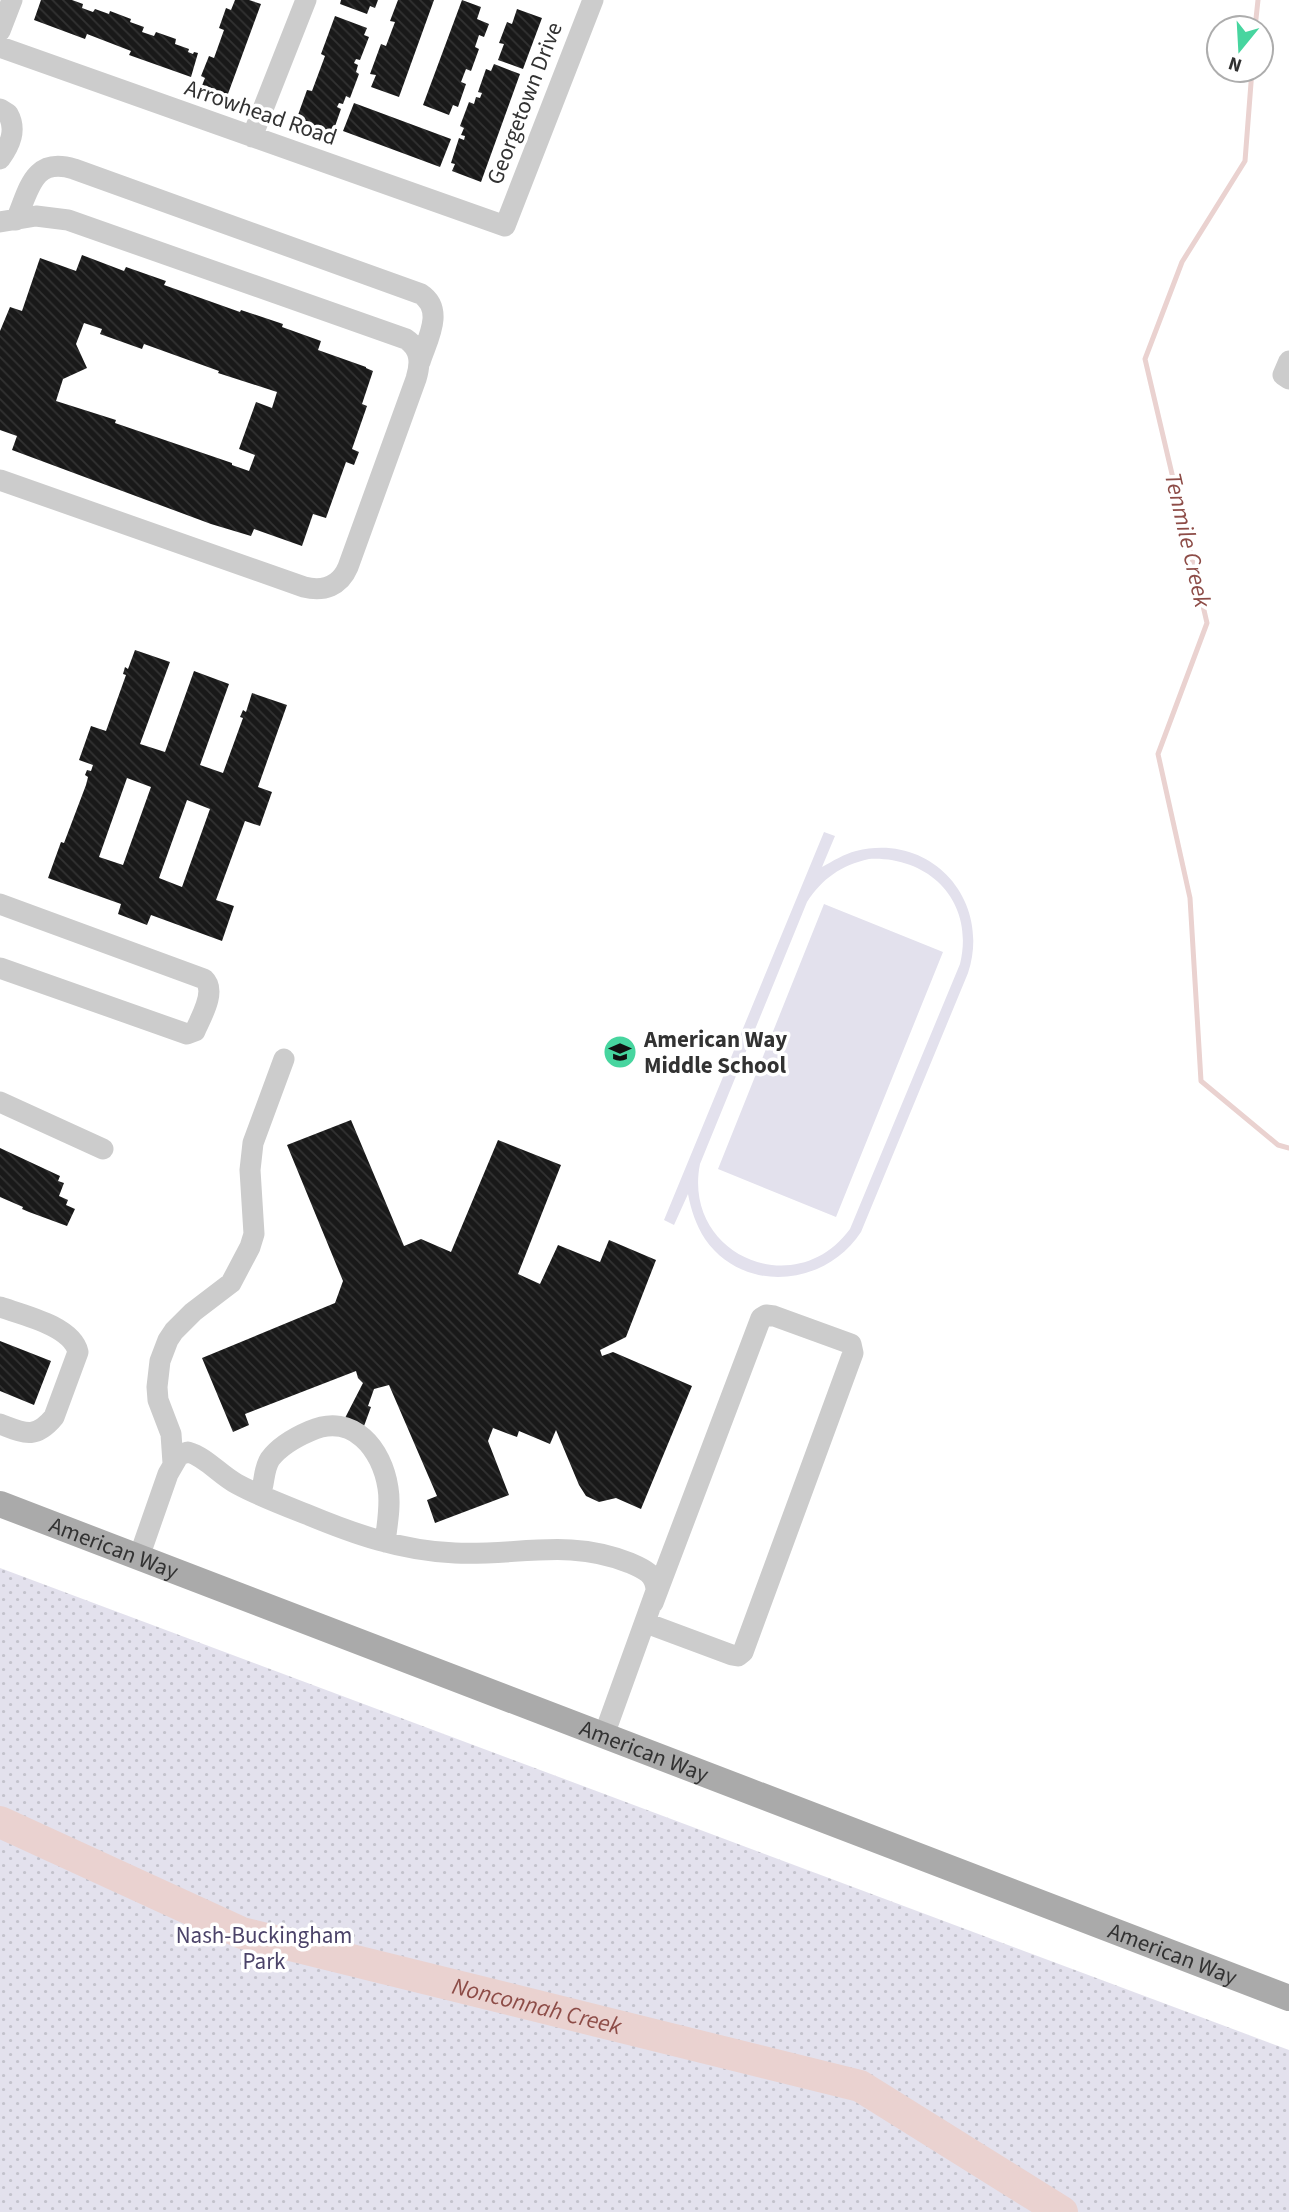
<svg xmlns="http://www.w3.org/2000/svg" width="1289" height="2212" viewBox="0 0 1289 2212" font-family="'Source Sans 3',sans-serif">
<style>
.green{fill:url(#green-dots)}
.pitch{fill:#e3e1ed;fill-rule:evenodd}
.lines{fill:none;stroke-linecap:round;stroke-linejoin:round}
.stream{stroke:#ead2d0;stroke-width:5}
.river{stroke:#ead2d0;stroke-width:32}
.building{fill:url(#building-back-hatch);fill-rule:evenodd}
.minor{stroke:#ccc;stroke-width:21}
.major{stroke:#aaa;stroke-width:26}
.labels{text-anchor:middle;stroke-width:7;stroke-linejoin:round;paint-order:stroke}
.street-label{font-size:23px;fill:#323232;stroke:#fff}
.poi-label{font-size:23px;font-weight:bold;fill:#323232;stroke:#fff;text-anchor:start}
.park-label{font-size:23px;fill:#4b4369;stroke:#fff}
.water-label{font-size:24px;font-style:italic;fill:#8d4c47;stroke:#fff}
</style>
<defs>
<pattern id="green-dots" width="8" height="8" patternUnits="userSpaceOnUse" patternTransform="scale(1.75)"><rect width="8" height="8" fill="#e3e1ed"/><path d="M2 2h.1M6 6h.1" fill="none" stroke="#c3c2cc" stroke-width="1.8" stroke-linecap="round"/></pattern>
<pattern id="building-back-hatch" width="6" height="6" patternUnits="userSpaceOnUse" patternTransform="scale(1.75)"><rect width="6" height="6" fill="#191919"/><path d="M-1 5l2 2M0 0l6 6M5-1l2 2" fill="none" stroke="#323232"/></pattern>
</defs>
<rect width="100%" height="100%" fill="#fff"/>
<!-- green -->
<path class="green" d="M0,1568L1289,2050V2212H0Z"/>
<!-- pitch -->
<path class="pitch" d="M824,832L835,836L822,867C833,861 844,854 856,851C931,832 992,900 968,973L861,1232C826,1286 744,1295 705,1239C696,1225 691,1210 688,1194L674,1225L664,1220ZM869,859C930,856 975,902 960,964L850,1229C795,1304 682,1254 700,1164L807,902C822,879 841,865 869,859Z
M824,904L943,952L836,1217L718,1169Z"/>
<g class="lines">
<!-- stream -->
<path class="stream" d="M1255,28L1258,0
M1252,70L1245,161L1182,262L1145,359L1207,623L1158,754L1190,898L1201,1081L1278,1145L1289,1148"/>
<!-- river -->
<path class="river" id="s1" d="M0,1822L242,1933L860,2086L1062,2212"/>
</g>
<!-- building -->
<path class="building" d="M41,0H72L83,4L82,8L93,12L95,9L109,14L110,11L131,19L130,22L144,27L142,32L154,36L156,32L176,39L175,44L189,49L188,52L193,54L194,52L198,53L191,77L129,55L131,51L87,34L85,39L34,20Z
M235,0H249L261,4L225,102L199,93L205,78L201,76L209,56L214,58L224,30L219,28L226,8L231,10Z
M341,0H378L375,8L370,6L367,14L340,4Z
M398,0H434L399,97L371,87L376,75L370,74L381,44L386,46L395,22L390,21Z
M462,0L481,7L477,19L489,24L484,37L479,35L475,47L479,49L471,71L466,69L461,82L466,84L458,107L453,105L449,115L423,105Z
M517,9L542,18L523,69L498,60L504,44L499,43L507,22L512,24Z
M335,16L367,28L364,35L369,37L360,60L356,59L354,63L358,65L356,72L359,74L350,98L346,96L343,104L339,103L337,107L341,109L333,132L328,130L326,138L294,126L307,90L312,91L325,56L321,54Z
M494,64L520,74L481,182L452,171L455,164L451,163L459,138L464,140L465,136L461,135L464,128L460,126L469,102L474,104L476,97L480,98L482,93L478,92L486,69L491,71Z
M354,103L451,139L440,167L343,131Z
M82,255L124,271L126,267L166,281L164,285L240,312L241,310L283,324L282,327L321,341L318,350L366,367V368L373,371L362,404L367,406L352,449L359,452L354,465L346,462L326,518L313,514L302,546L254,529L251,536L211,524L12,450L17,436L0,430V331L10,307L22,311L40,258L76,271ZM84,323L102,329L100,334L142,349L144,344L219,371L218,373L277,392L272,408L256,402L239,449L255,455L249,471L232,465V463L115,423L116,420L56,401L63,379L87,368L76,344Z
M135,650L170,662L140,744L165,752L194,671L229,684L200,765L223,773L243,718L240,717L243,710L246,712L252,693L287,705L258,787L272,792L260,826L245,821L216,900L234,906L222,941L151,915L147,925L118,914L121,904L48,878L61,842L64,843L86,785L88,777L85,775L87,770L91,771L93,765L79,760L91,726L106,731L126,675L123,674L125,667L128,669ZM127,778L151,787L123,865L99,857ZM187,800L210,809L182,887L159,878Z
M351,1120L404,1246L421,1239L451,1252L498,1140L561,1165L518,1274L540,1284L558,1245L600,1262L609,1240L656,1260L626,1337L600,1350L602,1356L613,1352L692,1386L641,1509L616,1498L599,1502L586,1496L579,1485L556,1430L550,1444L519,1431L517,1437L493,1428L488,1441L509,1495L435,1523L427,1500L437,1496L389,1385L374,1389L368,1406L371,1407L364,1426L345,1418L363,1383L358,1378L356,1371L245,1414L249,1425L233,1432L202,1358L335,1303L343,1281L287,1145Z
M0,1148L60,1176L58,1181L64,1183L59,1196L68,1200L66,1205L75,1209L67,1226L29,1212L22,1209L23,1207L0,1197Z
M0,1341L51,1361L34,1405L0,1391Z"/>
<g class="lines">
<!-- minor -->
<path class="minor" d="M0,31L12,0
M0,47L505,226L593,0
M0,109L8,114C17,130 10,145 0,159
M252,137L306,0
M16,220C29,190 33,156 74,169L421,294C445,310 427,340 420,362
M0,222L36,216L68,220L406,339C421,349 421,363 416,379L348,567C340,586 324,592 304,587L0,480
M1289,361L1283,375L1289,379
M0,904L204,979C217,991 201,1017 195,1031L187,1034L0,968
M0,1102L103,1149
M0,1307C23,1315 72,1326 78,1352L54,1417C35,1440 24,1433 0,1424
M173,1463L171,1434L158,1400L157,1387L160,1361L168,1340L174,1331L193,1312L231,1283L250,1247L254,1234L250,1170L253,1143L284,1059
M260,1495C265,1483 263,1470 270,1459C279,1447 296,1437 310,1431C353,1412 382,1449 388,1488C391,1506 387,1525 385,1542
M139,1557L168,1474L179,1455L188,1452C206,1457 220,1475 237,1484C259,1496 283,1505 306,1514C354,1534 402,1551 455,1553C517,1556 569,1538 630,1563C644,1569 656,1574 656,1591L604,1735
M646,1623L732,1655L738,1656L743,1652L853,1353L851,1344L774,1316L766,1315L761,1318L653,1603"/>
<!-- major -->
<path class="major" id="s2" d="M0,1504L1289,1998"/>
</g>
<!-- icons -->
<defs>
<symbol id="school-disc" viewBox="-11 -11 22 22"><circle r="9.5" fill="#47d59f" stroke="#fff"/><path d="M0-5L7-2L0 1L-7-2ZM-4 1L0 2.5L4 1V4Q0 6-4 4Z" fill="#111"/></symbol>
</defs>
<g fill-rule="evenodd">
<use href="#school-disc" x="601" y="1033" width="38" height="38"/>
</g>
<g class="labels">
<!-- street labels -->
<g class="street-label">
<text transform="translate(524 103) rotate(-69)" y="8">Georgetown Drive</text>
<text transform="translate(261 112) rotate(19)" y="8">Arrowhead Road</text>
<text dy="8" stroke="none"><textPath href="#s2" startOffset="122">American Way</textPath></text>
<text dy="8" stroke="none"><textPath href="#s2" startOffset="690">American Way</textPath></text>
<text dy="8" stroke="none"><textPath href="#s2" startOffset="1256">American Way</textPath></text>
</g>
<!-- poi labels -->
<g class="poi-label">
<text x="644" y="1047">American Way<tspan x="644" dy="26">Middle School</tspan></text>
</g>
<!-- park labels -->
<g class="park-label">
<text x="264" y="1943">Nash-Buckingham<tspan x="264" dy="26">Park</tspan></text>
</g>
<!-- water labels -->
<g class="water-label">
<text transform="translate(1188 540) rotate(77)" y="8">Tenmile Creek</text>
<text dy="8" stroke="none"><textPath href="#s1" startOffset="570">Nonconnah Creek</textPath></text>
</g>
</g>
<!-- north arrow -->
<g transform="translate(1240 49) rotate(198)"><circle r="33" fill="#ffffff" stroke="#adadad" stroke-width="2"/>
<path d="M0-5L12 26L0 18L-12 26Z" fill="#47d59f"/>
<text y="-10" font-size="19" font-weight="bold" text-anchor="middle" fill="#323232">N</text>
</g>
</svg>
